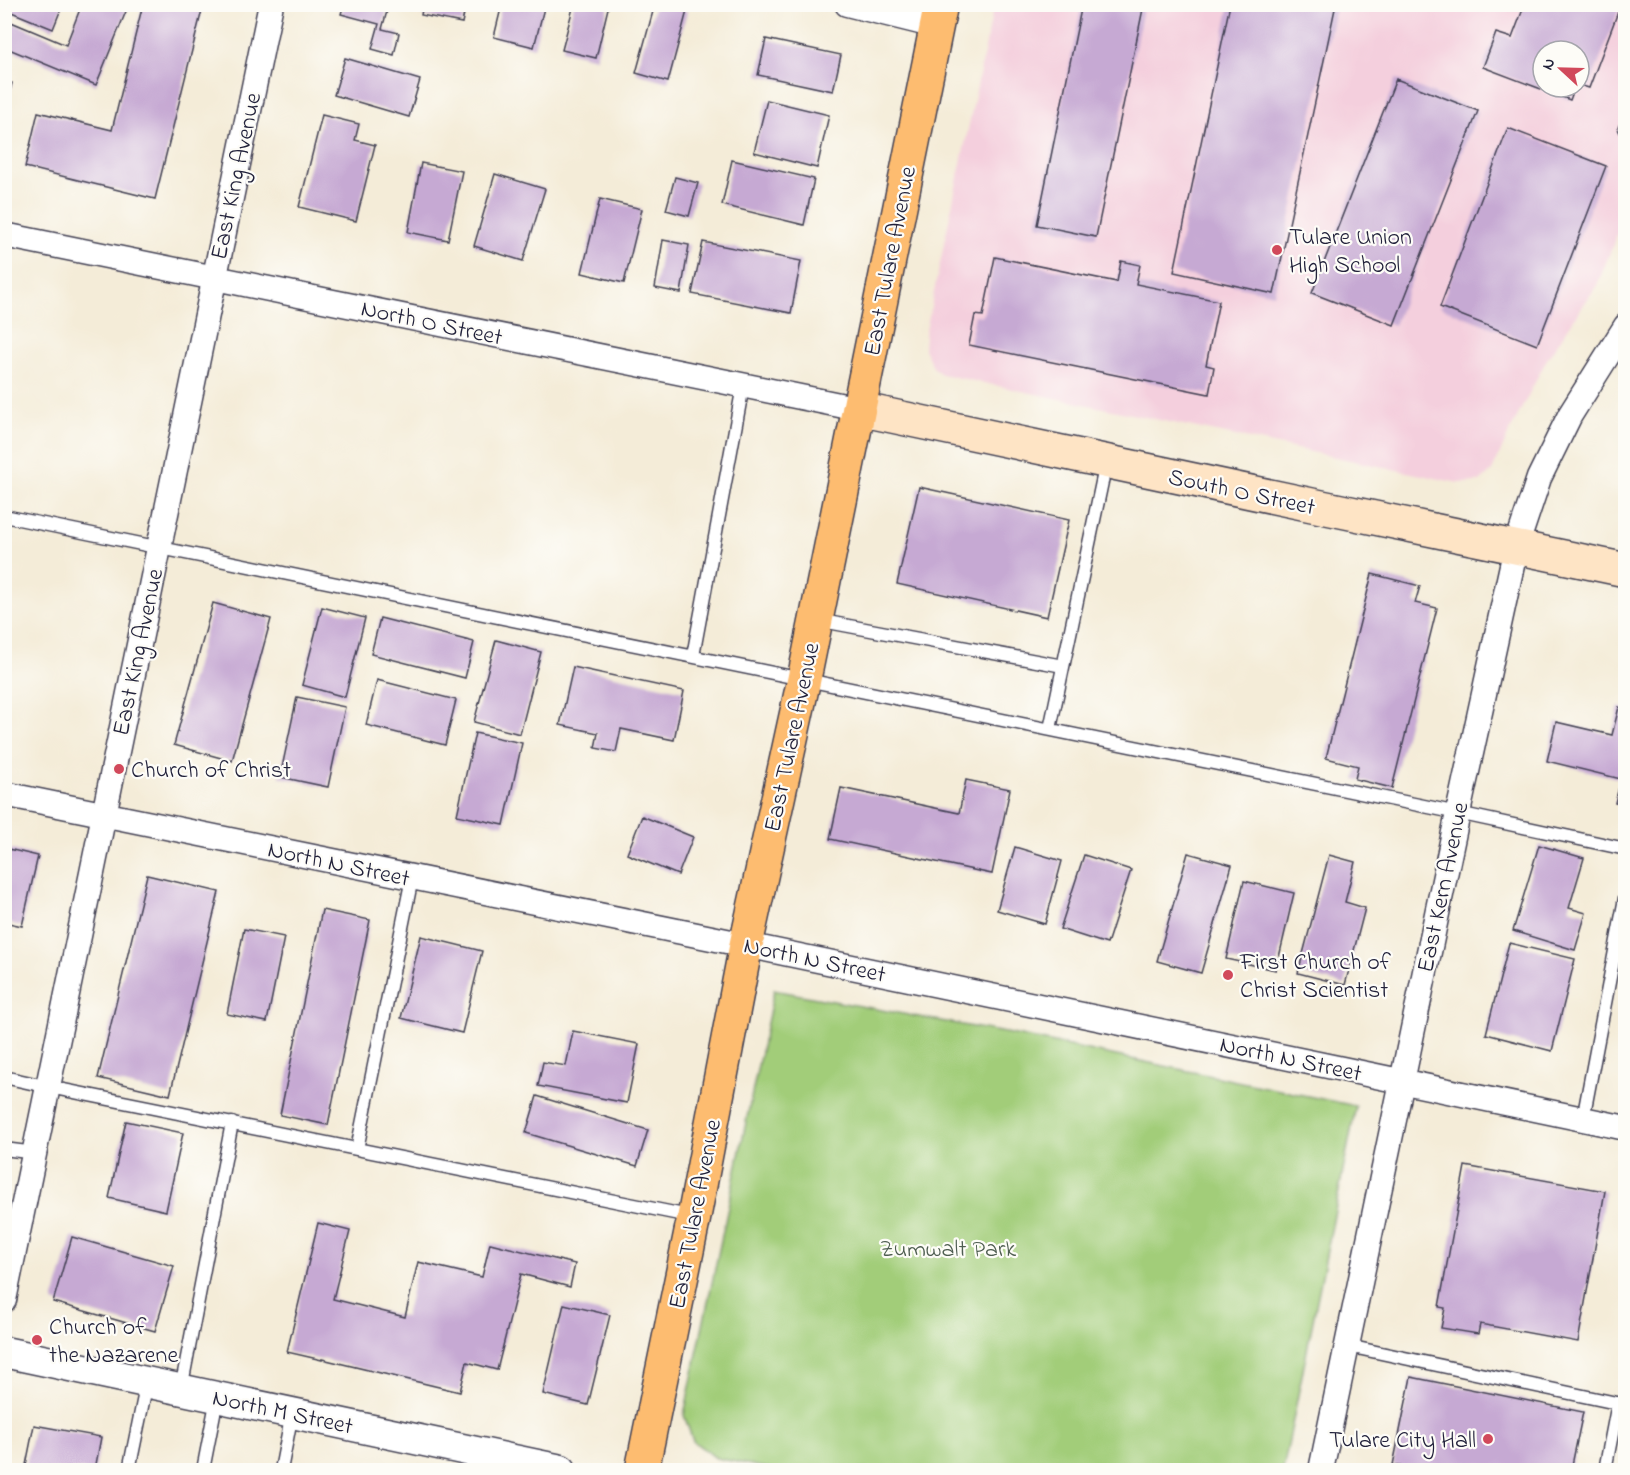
<svg xmlns="http://www.w3.org/2000/svg" width="1630" height="1475" viewBox="0 0 1630 1475" font-family="'Indie Flower',sans-serif">
<style>
.built{fill:#f4cfdd;fill-rule:evenodd}
.green{fill:#a2cd79;stroke:#62785a;stroke-width:1.5}
.building{fill:#c6a9d3}
.lines{fill:none;stroke-linecap:round;stroke-linejoin:round}
.service-casing{stroke:#424053;stroke-width:15}
.minor-casing{stroke:#424053;stroke-width:27}
.tertiary-casing{stroke:#424053;stroke-width:33}
.secondary-casing{stroke:#424053;stroke-width:36}
.primary-casing{stroke:#424053;stroke-width:36}
.service{stroke:#fff;stroke-width:12}
.minor{stroke:#fff;stroke-width:24}
.tertiary{stroke:#fff;stroke-width:30}
.secondary{stroke:#fee4c5;stroke-width:33}
.primary{stroke:#fdbc6f;stroke-width:33}
.poi-dot{fill:#d1495b;stroke:#fdfcf7;stroke-width:2}
.labels{text-anchor:middle;stroke-width:4.5;stroke-linejoin:round;paint-order:stroke}
.street-label{font-size:24px;fill:#22223b;stroke:#fdfcf7}
.poi-label{font-size:24px;fill:#22223b;stroke:#fdfcf7;text-anchor:start}
.park-label{font-size:24px;fill:#4f5e51;stroke:#fdfcf7}
</style>
<rect width="100%" height="100%" fill="#fdfcf7"/>
<filter id="ink" filterUnits="userSpaceOnUse"><feTurbulence type="fractalNoise" baseFrequency=".0167" numOctaves="2"/><feDisplacementMap in="SourceGraphic" scale="12" xChannelSelector="R" yChannelSelector="G"/><feConvolveMatrix kernelMatrix="1 2 1 2 8 2 1 2 1" color-interpolation-filters="sRGB"/></filter>
<filter id="wash" filterUnits="userSpaceOnUse"><feTurbulence type="fractalNoise" baseFrequency=".008" numOctaves="4" result="noise"/><feDisplacementMap in="SourceGraphic" scale="24" xChannelSelector="R" yChannelSelector="G"/><feGaussianBlur stdDeviation="1.35" result="paint"/><feColorMatrix in="noise" values="0 0 0 0 0 0 0 0 0 0 0 0 0 0 0 0 0 1.4 0 .05"/><feComposite in="paint" operator="in"/></filter>
<g filter="url(#wash)">
<rect width="100%" height="100%" fill="#f4ecd8"/>
<!-- built -->
<path class="built" d="M994,5H1625V215L1597,285L1547,359L1509,433L1492,471L1480,482L1459,483L941,374L933,367L924,349L925,335ZM1543,51H1579V87H1543Z"/>
<!-- green -->
<path class="green" d="M774,990L1016,1035L1356,1106L1283,1470H776L716,1458L693,1441L684,1415Z"/>
<g id="blocks">
<!-- building -->
<path class="building" d="M12,4H63L53,29L9,11Z
M82,4H129L96,85L4,47V19L66,45Z
M143,4H196L203,6L155,199L25,167L38,112L112,130Z
M344,4H389L382,29L399,33L394,55L372,49L379,24L341,14Z
M423,4H466L462,23L421,15Z
M502,4H545L534,47L494,37Z
M574,4H609L596,58L562,50Z
M655,4H664L687,11L668,82L636,73Z
M1082,4H1144L1096,237L1037,225Z
M1230,4H1336L1274,294L1174,272Z
M1525,4H1621L1589,88L1579,85V51H1543V87H1575L1570,100L1483,67L1496,33L1512,38Z
M766,39L841,55L833,91L758,75Z
M345,58L420,80L409,117L334,95Z
M1396,79L1478,111L1394,325L1312,293Z
M4,81L12,83L5,110H4Z
M767,100L829,115L817,168L754,152Z
M322,115L359,124L355,140L375,145L356,221L299,207Z
M1508,128L1606,166L1537,345L1440,307Z
M732,160L814,179L804,225L722,205Z
M421,163L462,171L448,240L408,232Z
M495,174L545,189L523,261L474,246Z
M675,177L698,183L689,216L666,210Z
M600,199L642,209L624,283L582,273Z
M663,240L689,245L681,293L655,288Z
M703,242L801,261L791,313L692,294Z
M995,257L1117,282L1121,261L1140,265L1136,284L1219,301L1206,365L1214,367L1209,394L969,345L975,315L983,316Z
M919,487L1069,520L1047,617L897,584Z
M1372,574L1420,586L1415,603L1437,608L1392,788L1355,779L1358,766L1326,758Z
M213,603L271,619L232,761L174,745Z
M322,607L365,618L345,697L302,685Z
M380,618L474,642L465,678L371,654Z
M496,640L541,652L520,734L474,722Z
M573,667L684,691L674,740L621,729L616,752L595,748L598,733L560,725Z
M377,680L456,700L445,745L366,725Z
M297,697L345,707L328,787L280,777Z
M1619,707L1626,709V806L1615,803L1621,779L1547,761L1556,722L1612,735Z
M475,733L522,743L504,825L457,815Z
M966,780L1010,789L992,874L830,839L841,788L959,813Z
M642,816L693,837L678,875L627,854Z
M1539,845L1584,858L1569,908L1586,913L1575,950L1513,931Z
M1015,847L1062,861L1045,924L997,910Z
M4,848L38,856L22,926L4,922Z
M1188,853L1232,865L1201,973L1157,961Z
M1084,855L1131,870L1107,944L1060,929Z
M1329,855L1355,862L1345,902L1365,908L1345,985L1298,973Z
M147,875L219,892L170,1095L98,1078Z
M1244,881L1294,893L1276,970L1226,959Z
M322,910L370,920L328,1125L280,1115Z
M244,929L284,937L267,1022L227,1014Z
M421,936L482,951L462,1033L401,1018Z
M1509,943L1575,959L1552,1051L1486,1034Z
M573,1031L639,1044L627,1103L538,1086L543,1062L566,1066Z
M537,1096L648,1130L637,1166L526,1133Z
M126,1121L183,1133L166,1211L109,1198Z
M1465,1166L1605,1191L1578,1342L1480,1324L1478,1334L1441,1328L1445,1308L1439,1307Z
M318,1223L350,1231L333,1299L405,1317L418,1262L482,1277L490,1243L575,1264L570,1287L521,1274L497,1370L467,1362L460,1392L322,1359V1360L287,1352Z
M72,1237L174,1266L155,1331L53,1302Z
M564,1304L610,1315L588,1405L543,1394Z
M1411,1377L1583,1412L1571,1470H1419L1393,1465Z
M34,1425L101,1437L95,1470H25Z"/>
</g>
</g>
<g filter="url(#ink)">
<use href="#blocks" fill-opacity="0" stroke="#424053" stroke-width="1.5"/>
<g class="lines">
<defs>
<path id="service" d="M1625,128L1626,130
M4,516L1458,813L1626,849
M817,620L1063,666
M693,656L743,386
M1050,729L1106,463
M4,1077L49,1087L694,1217
M1583,1119L1626,893
M4,1149L35,1153
M357,1149L412,878
M1348,1346L1626,1405
M181,1389L232,1123
M129,1470L147,1382
M203,1470L217,1398
M281,1470L292,1413
M1605,1470L1618,1403"/>
<path id="minor" d="M847,4L936,26
M4,235L859,409
M4,794L746,945L1626,1128
M4,1300L271,4
M1321,1470L1458,813L1516,547L1539,478L1570,415L1626,326"/>
<path id="tertiary" d="M4,1352L561,1470"/>
<path id="secondary" d="M859,409L1312,505L1626,570"/>
<path id="primary" d="M642,1470L694,1217L746,945L804,679L941,4"/>
</defs>
<!-- service casing -->
<use href="#service" class="service-casing"/>
<!-- minor casing -->
<use href="#minor" class="minor-casing"/>
<!-- tertiary casing -->
<use href="#tertiary" class="tertiary-casing"/>
<!-- secondary casing -->
<use href="#secondary" class="secondary-casing"/>
<!-- primary casing -->
<use href="#primary" class="primary-casing"/>
<!-- service -->
<use href="#service" class="service"/>
<!-- minor -->
<use href="#minor" class="minor"/>
<!-- tertiary -->
<use href="#tertiary" class="tertiary"/>
<!-- secondary -->
<use href="#secondary" class="secondary"/>
<!-- primary -->
<use href="#primary" class="primary"/>
</g>
</g>
<!-- markers -->
<g class="poi-dot">
<circle cx="1277" cy="250" r="6"/>
<circle cx="119" cy="769" r="6"/>
<circle cx="1228" cy="975" r="6"/>
<circle cx="37" cy="1340" r="6"/>
<circle cx="1488" cy="1439" r="6"/>
</g>
<g class="labels">
<!-- street labels -->
<g class="street-label">
<text transform="translate(235 176) rotate(-78)" y="8">East King Avenue</text>
<text transform="translate(889 261) rotate(-79)" y="8">East Tulare Avenue</text>
<text transform="translate(432 322) rotate(12)" y="8">North O Street</text>
<text transform="translate(1242 491) rotate(12)" y="8">South O Street</text>
<text transform="translate(137 652) rotate(-78)" y="8">East King Avenue</text>
<text transform="translate(791 737) rotate(-78)" y="8">East Tulare Avenue</text>
<text transform="translate(339 863) rotate(12)" y="8">North N Street</text>
<text transform="translate(1442 887) rotate(-78)" y="8">East Kern Avenue</text>
<text transform="translate(815 959) rotate(12)" y="8">North N Street</text>
<text transform="translate(1291 1058) rotate(12)" y="8">North N Street</text>
<text transform="translate(694 1214) rotate(-79)" y="8">East Tulare Avenue</text>
<text transform="translate(283 1411) rotate(12)" y="8">North M Street</text>
</g>
<!-- poi labels -->
<g class="poi-label">
<text x="1289" y="244">Tulare Union<tspan x="1289" dy="28">High School</tspan></text>
<text x="131" y="777">Church of Christ</text>
<text x="1240" y="969">First Church of<tspan x="1240" dy="28">Christ Scientist</tspan></text>
<text x="49" y="1334">Church of<tspan x="49" dy="28">the Nazarene</tspan></text>
<text x="1476" y="1447" text-anchor="end">Tulare City Hall</text>
</g>
<!-- park labels -->
<g class="park-label">
<text x="948" y="1256">Zumwalt Park</text>
</g>
</g>
<!-- margin -->
<rect width="1630" height="1475" fill="none" stroke="#fdfcf7" stroke-width="24"/>
<!-- north arrow -->
<g transform="translate(1561 69) rotate(292)"><circle r="28" fill="#fdfcf7" stroke="#a5a5ac" stroke-width="1.5"/>
<path d="M0-4.5L10 22L0 15L-10 22Z" fill="#d1495b"/>
<text y="-9" font-size="16" font-weight="bold" text-anchor="middle" fill="#22223b">N</text>
</g>
</svg>
